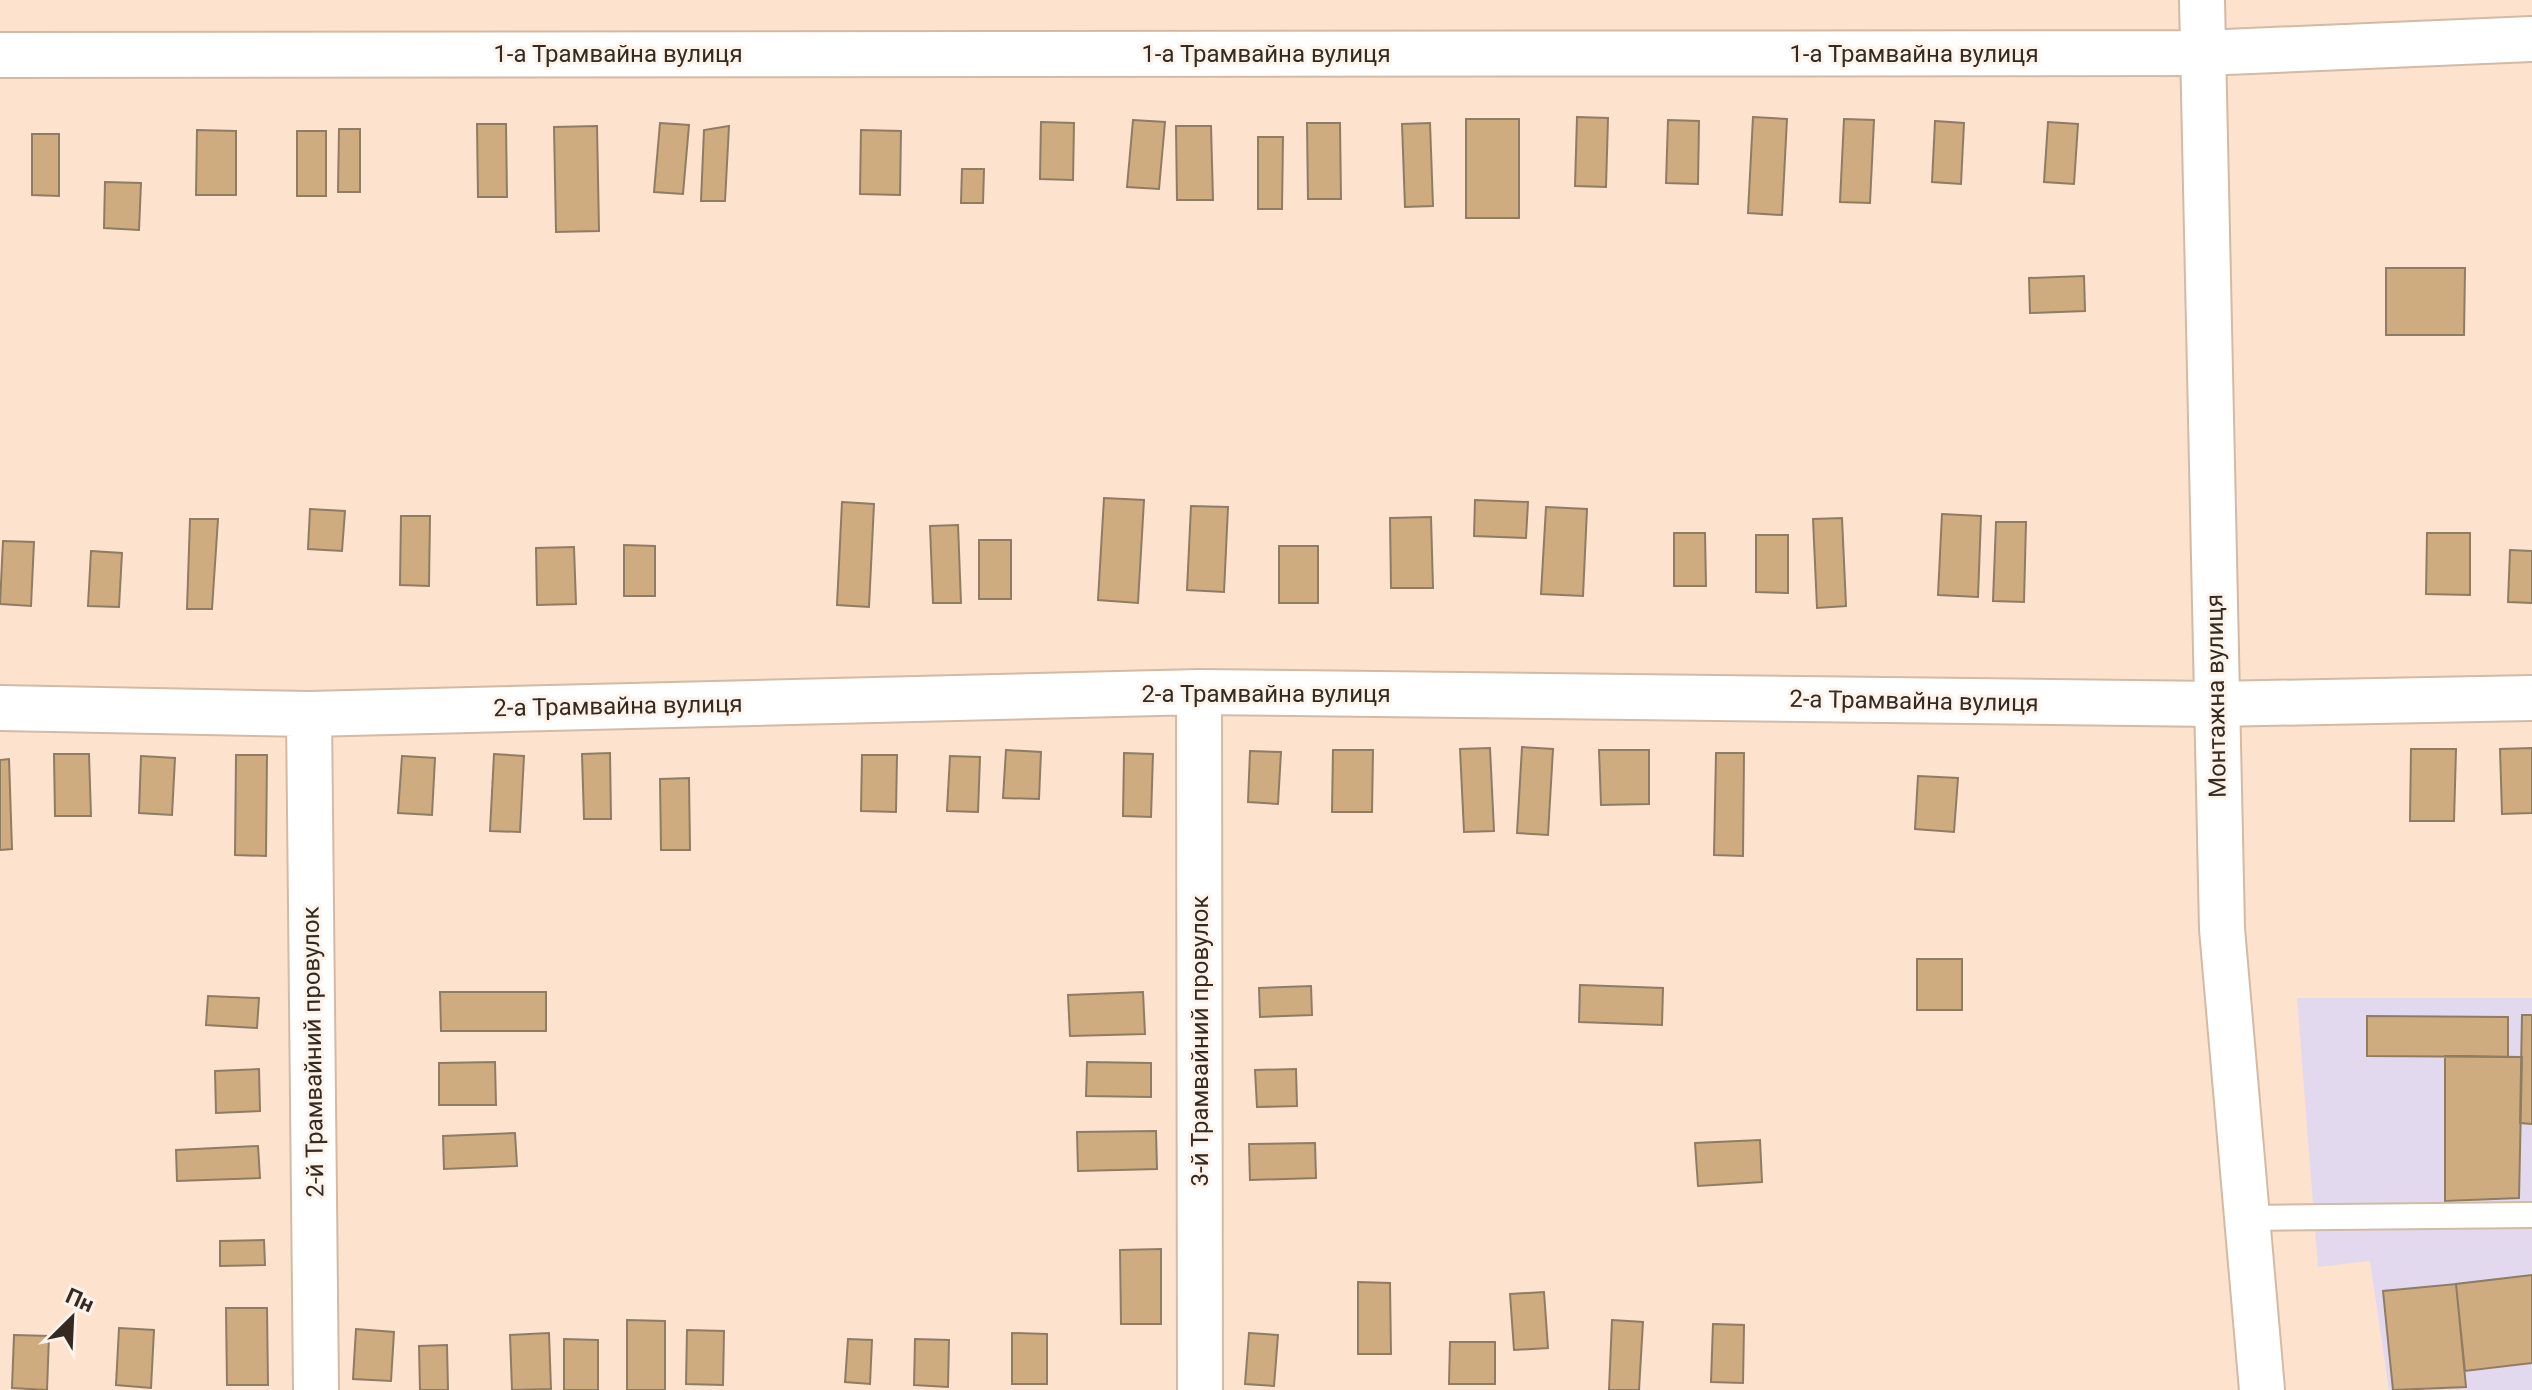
<svg xmlns="http://www.w3.org/2000/svg" width="2532" height="1390" viewBox="0 0 2532 1390" font-family="Roboto,sans-serif">
<style>
.industrial{fill:#e3d9ee}
.building{fill:#cfac80;stroke:#8f7c65;stroke-width:2}
.lines{fill:none;stroke-linecap:round;stroke-linejoin:round}
.lane-casing{stroke:#d3baa5;stroke-width:28}
.street-casing{stroke:#d3baa5;stroke-width:48}
.secondary-casing{stroke:#d3baa5;stroke-width:48}
.lane{stroke:#fff;stroke-width:24}
.street{stroke:#fff;stroke-width:44}
.secondary{stroke:#fff;stroke-width:44}
.labels{text-anchor:middle;stroke-width:6;stroke-linejoin:round;paint-order:stroke}
.street-label{font-size:24px;fill:#342a22;stroke:#fef3ea}
</style>
<rect width="100%" height="100%" fill="#fde2cd"/>
<!-- industrial -->
<path class="industrial" d="M2297,998H2532V1390H2389L2370,1261L2318,1267Z"/>
<!-- building -->
<path class="building" d="M1577,117L1608,118L1606,187L1575,186Z
M1753,117L1787,119L1782,215L1748,213Z
M1466,119H1519V218H1466Z
M1844,119L1874,120L1870,203L1840,202Z
M1133,120L1165,122L1159,189L1127,187Z
M1668,120L1699,121L1698,184L1666,183Z
M1935,121L1964,123L1961,184L1932,182Z
M1041,122L1074,123L1073,180L1040,179Z
M2048,122L2078,124L2074,184L2044,182Z
M660,123L689,125L683,194L654,192Z
M1307,123H1340L1341,199H1308Z
M1430,123L1433,206L1405,207L1402,124Z
M477,124H506L507,197H478Z
M597,126L599,231L556,232L554,127Z
M729,126L725,201H701L704,130Z
M1176,126H1211L1213,200H1177Z
M339,129H360V192H338Z
M197,130L236,131V195H196Z
M861,130L901,131L900,195L860,194Z
M297,131H326V196H297Z
M32,134H59V196L32,195Z
M1258,137H1283L1282,209H1258Z
M962,169H984L983,203H961Z
M105,182L141,183L139,230L104,228Z
M2386,268H2465L2464,335H2386Z
M2084,276L2085,311L2030,313L2029,278Z
M1104,498L1144,500L1138,603L1098,600Z
M1475,500L1528,502L1526,538L1474,536Z
M842,502L874,504L869,607L837,605Z
M1191,506L1228,507L1224,592L1187,590Z
M1546,507L1587,509L1583,596L1541,594Z
M310,509L345,511L342,551L308,549Z
M1942,514L1981,516L1978,597L1938,595Z
M401,516H430L429,586L400,585Z
M1431,517L1433,588H1391L1390,518Z
M1842,518L1846,606L1817,608L1813,519Z
M190,519H218L212,609H187Z
M1996,522H2026L2024,602L1993,601Z
M958,525L961,603H933L930,526Z
M1674,533H1705L1706,586H1674Z
M2427,533H2470V595L2426,594Z
M1756,535H1788V593L1756,592Z
M979,540H1011V599H979Z
M3,541L34,542L31,606L0,604Z
M624,545L655,546V596H624Z
M1279,546H1318V603H1279Z
M574,547L576,604L537,605L536,548Z
M2510,550L2532,551V603L2508,602Z
M91,551L122,553L119,607L88,606Z
M1522,747L1553,749L1548,835L1517,833Z
M1490,748L1494,831L1464,832L1460,749Z
M2532,748V813L2502,814L2500,749Z
M2411,749H2456L2454,821H2410Z
M1006,750L1041,752L1039,799L1003,798Z
M1333,750H1373L1372,812H1332Z
M1599,750H1649V804L1601,805Z
M1250,751L1281,752L1278,804L1248,802Z
M610,753L611,819H584L582,754Z
M1124,753L1153,754L1151,817L1123,816Z
M1716,753H1744L1743,856L1714,855Z
M54,754H89L91,816H55Z
M494,754L524,756L520,832L490,831Z
M236,755H267L266,856L235,855Z
M862,755H897L896,812L861,811Z
M141,756L175,758L172,815L139,813Z
M402,756L435,758L432,815L398,813Z
M950,756L980,757L978,812L947,811Z
M9,759L12,849L0,850V760Z
M1918,776L1958,778L1954,832L1915,829Z
M689,778L690,850H661L660,779Z
M1917,959H1962V1010H1917Z
M1580,985L1663,988L1662,1025L1579,1022Z
M1311,986L1312,1015L1260,1017L1259,988Z
M440,992H546V1031H441Z
M1143,992L1145,1034L1070,1036L1068,995Z
M208,996L259,998L257,1028L206,1025Z
M2522,1015H2532V1124L2520,1123Z
M2367,1016L2508,1017V1057L2367,1056Z
M2445,1056L2522,1057L2519,1198L2445,1201Z
M495,1062L496,1105H439V1063Z
M1087,1062L1151,1063V1097L1086,1096Z
M259,1069L260,1111L216,1113L215,1071Z
M1296,1069L1297,1106L1257,1107L1255,1070Z
M1156,1131L1157,1169L1078,1171L1077,1132Z
M515,1133L517,1166L444,1169L443,1136Z
M1760,1140L1762,1182L1698,1186L1695,1143Z
M1315,1143L1316,1178L1250,1180L1249,1144Z
M258,1146L260,1178L177,1181L176,1150Z
M264,1240L265,1265L220,1266V1241Z
M1161,1249V1324H1121L1120,1250Z
M2532,1275V1363L2465,1371L2456,1284Z
M1358,1282L1390,1283L1391,1354H1358Z
M2456,1284L2466,1387L2393,1390L2383,1291Z
M1544,1292L1548,1348L1514,1350L1510,1294Z
M226,1308H267L268,1385H227Z
M627,1320L665,1321V1390H627Z
M1612,1320L1643,1322L1639,1390H1609Z
M1713,1324L1744,1325L1743,1383L1711,1382Z
M119,1328L154,1330L151,1388L116,1385Z
M356,1329L394,1332L391,1381L353,1379Z
M687,1330L724,1331L723,1385L686,1384Z
M549,1333L551,1389L512,1390L510,1335Z
M1012,1333L1047,1334V1384H1012Z
M1249,1333L1278,1335L1274,1386L1245,1384Z
M14,1335L49,1336L47,1390L12,1388Z
M564,1339L598,1340V1390H564Z
M848,1339L872,1340L870,1384L845,1382Z
M915,1339L949,1340L948,1387L914,1385Z
M1450,1342H1495V1384H1449Z
M447,1345L448,1390H420L419,1346Z"/>
<g class="lines">
<defs>
<path id="lane" d="M2247,1218L2532,1215"/>
<path id="street" d="M0,55L2203,53L2532,39
M1199,692L1200,1390
M0,708L309,714L1199,692L2215,704L2532,698
M309,714L316,1390"/>
<path id="secondary" d="M2202,0L2222,929L2262,1390"/>
</defs>
<!-- lane casing -->
<use href="#lane" class="lane-casing"/>
<!-- street casing -->
<use href="#street" class="street-casing"/>
<!-- secondary casing -->
<use href="#secondary" class="secondary-casing"/>
<!-- lane -->
<use href="#lane" class="lane"/>
<!-- street -->
<use href="#street" class="street"/>
<!-- secondary -->
<use href="#secondary" class="secondary"/>
</g>
<g class="labels">
<!-- street labels -->
<g class="street-label">
<text x="618" y="62">1-а Трамвайна вулиця</text>
<text x="1266" y="62">1-а Трамвайна вулиця</text>
<text x="1914" y="62">1-а Трамвайна вулиця</text>
<text x="1266" y="702">2-а Трамвайна вулиця</text>
<text transform="translate(2216 696) rotate(-91)" y="8">Монтажна вулиця</text>
<text transform="translate(1914 701) rotate(1)" y="8">2-а Трамвайна вулиця</text>
<text transform="translate(618 706) rotate(-1)" y="8">2-а Трамвайна вулиця</text>
<text transform="translate(1200 1041) rotate(-90)" y="8">3-й Трамвайний провулок</text>
<text transform="translate(313 1052) rotate(-91)" y="8">2-й Трамвайний провулок</text>
</g>
</g>
<!-- north arrow -->
<g transform="translate(72 1318) rotate(24)" stroke="#fef3ea" stroke-width="6" paint-order="stroke">
<path d="M0-6L14 30L0 20L-14 30Z" fill="#342a22"/>
<text y="-12" font-size="22" font-weight="bold" text-anchor="middle" fill="#342a22">Пн</text>
</g>
</svg>
